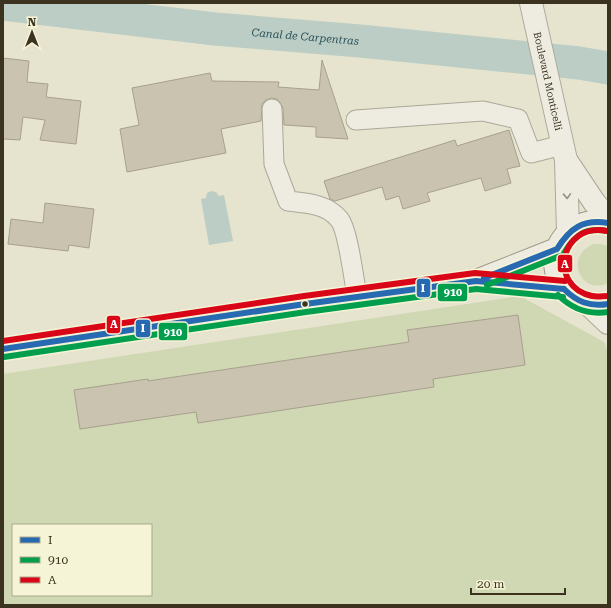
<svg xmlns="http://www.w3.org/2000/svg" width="611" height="608" viewBox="0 0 611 608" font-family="'Roboto Serif',serif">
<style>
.green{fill:#cfd8b2;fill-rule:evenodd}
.water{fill:#bbcdc5}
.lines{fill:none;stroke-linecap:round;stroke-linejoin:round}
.canal{stroke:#bbcdc5;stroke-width:33}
.building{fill:#cac3b0;stroke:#a7a08e}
.lane-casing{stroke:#aba898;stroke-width:21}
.street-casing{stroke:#aba898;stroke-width:24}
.secondary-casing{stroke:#9b9888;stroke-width:24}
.lane{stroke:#eeece1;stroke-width:19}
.street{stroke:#eeece1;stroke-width:22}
.secondary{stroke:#eeece1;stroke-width:22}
.bus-1-casing{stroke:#f6f4d6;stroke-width:9}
.bus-2-casing{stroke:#f6f4d6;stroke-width:9}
.bus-3-casing{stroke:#f6f4d6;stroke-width:9}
.bus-1{stroke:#276ab1;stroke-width:6}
.bus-2{stroke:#009e4d;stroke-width:6}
.bus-3{stroke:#d90618;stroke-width:6}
.oneway{stroke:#949080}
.bus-dot{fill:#3b331f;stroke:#f6f4d6;stroke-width:1.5}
.labels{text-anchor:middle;stroke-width:4;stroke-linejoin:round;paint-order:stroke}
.street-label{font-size:10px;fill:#3b331f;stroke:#f6f4d6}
.water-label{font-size:11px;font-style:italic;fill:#2e545b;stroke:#f6f4d6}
.line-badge{stroke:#f6f4d6;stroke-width:1.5}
.badge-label{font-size:11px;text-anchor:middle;font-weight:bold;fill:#fff}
</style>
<rect width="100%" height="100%" fill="#e6e4cf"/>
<!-- green -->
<path class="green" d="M594,244H601L608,246V283C581,296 563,256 594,244Z
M520,296L604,342L608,352V605H3V374ZM13,525H151V595H13Z"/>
<!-- water -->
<path class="water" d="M211,191L216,192L219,196L224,195L233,241L209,245L201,199L206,198L207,193Z"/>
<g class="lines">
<!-- canal -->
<path class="canal" id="s1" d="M3,4L215,29L360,41L579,63L608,68"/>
</g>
<!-- building -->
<path class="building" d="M3,58L29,61L27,82L48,84L46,97L81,101L76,144L40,140L45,120L23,117L20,140L3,139Z
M322,60L348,139L316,137V127L284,125L283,109L281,104L277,99L271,98L266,100L262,104L261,121L221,129L226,153L127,172L120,129L139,125L132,88L210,73L212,81L279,82L278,87L319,90Z
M509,130L520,166L507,169L511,183L485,191L481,178L427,193L430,201L403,209L399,196L386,200L382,187L335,201L330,199L324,181L455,140L457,146Z
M45,203L94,209L89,248L69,245L68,251L8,244L11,219L43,223Z
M518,315L525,365L433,379L434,387L198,423L196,412L80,429L74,390L148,379V381L409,342L407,330Z"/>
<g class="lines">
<defs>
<path id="lane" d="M272,109L274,164L288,201C306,203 327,204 339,219C348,229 354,281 357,296
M356,120L483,111L518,119L531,153L562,145"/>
<g id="street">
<path id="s2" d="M531,3L566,160L568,233"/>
<path d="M566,160L594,202L608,219"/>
<path d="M589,305L608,323"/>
</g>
<path id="secondary" d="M608,223C595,220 584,222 573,229C535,256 563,314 608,304
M479,281L564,289
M3,349L305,304L476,281L557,249"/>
</defs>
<!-- lane casing -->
<use href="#lane" class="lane-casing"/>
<!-- street casing -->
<use href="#street" class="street-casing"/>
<!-- secondary casing -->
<use href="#secondary" class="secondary-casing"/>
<!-- lane -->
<use href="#lane" class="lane"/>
<!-- street -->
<use href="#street" class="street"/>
<!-- secondary -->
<use href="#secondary" class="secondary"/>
<defs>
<path id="bus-1" d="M557,249C570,228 583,219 608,223
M484,278L557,249
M564,289C577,302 590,307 608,304
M3,349L305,304L476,281L564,289"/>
<path id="bus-2" d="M564,253C575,235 585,227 607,231
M487,285L560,256
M558,295C572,309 588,315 608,312
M4,357L306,312L476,289L563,297"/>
<path id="bus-3" d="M607,231C559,222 548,287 592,296C597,297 603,296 608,296
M3,341L304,296L475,273L565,281"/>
</defs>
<!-- bus-1 casing -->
<use href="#bus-1" class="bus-1-casing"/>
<!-- bus-2 casing -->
<use href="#bus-2" class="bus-2-casing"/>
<!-- bus-3 casing -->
<use href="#bus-3" class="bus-3-casing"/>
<!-- bus-1 -->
<use href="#bus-1" class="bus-1"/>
<!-- bus-2 -->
<use href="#bus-2" class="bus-2"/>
<!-- bus-3 -->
<use href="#bus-3" class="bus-3"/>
</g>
<!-- one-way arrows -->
<defs><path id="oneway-chevron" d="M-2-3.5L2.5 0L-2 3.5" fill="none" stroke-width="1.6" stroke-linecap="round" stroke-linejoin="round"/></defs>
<use class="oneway" href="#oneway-chevron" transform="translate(567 196) rotate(88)"/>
<!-- markers -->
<circle class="bus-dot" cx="305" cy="304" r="3.5"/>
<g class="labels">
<!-- street labels -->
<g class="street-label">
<text dy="4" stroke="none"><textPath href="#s2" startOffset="80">Boulevard Monticelli</textPath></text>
</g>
<!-- water labels -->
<g class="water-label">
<text dy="4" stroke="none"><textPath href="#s1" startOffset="304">Canal de Carpentras</textPath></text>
</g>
</g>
<g class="line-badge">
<rect x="557" y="254" width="16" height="19" rx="4" fill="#d90618"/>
<rect x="416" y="278" width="15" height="20" rx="4" fill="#276ab1"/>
<rect x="437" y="283" width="31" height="19" rx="4" fill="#009e4d"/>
<rect x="106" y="315" width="15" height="19" rx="4" fill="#d90618"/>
<rect x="135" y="319" width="16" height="19" rx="4" fill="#276ab1"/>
<rect x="158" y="322" width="30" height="19" rx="4" fill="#009e4d"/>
</g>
<g class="badge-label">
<text x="565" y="268">A</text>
<text x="423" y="292">I</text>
<text x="453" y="296">910</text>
<text x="114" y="328">A</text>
<text x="143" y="332">I</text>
<text x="173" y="336">910</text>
</g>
<!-- border -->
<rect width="611" height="608" fill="none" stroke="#3b331f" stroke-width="8"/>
<!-- legend -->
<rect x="12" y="524" width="140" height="72" fill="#f6f4d6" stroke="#aba78d"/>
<rect x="20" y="537" width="20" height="6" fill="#276ab1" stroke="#aba78d"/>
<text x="48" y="544" font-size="12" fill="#3b331f">I</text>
<rect x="20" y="557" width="20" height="6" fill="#009e4d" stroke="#aba78d"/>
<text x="48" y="564" font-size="12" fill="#3b331f">910</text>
<rect x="20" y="577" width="20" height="6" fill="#d90618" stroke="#aba78d"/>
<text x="48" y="584" font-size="12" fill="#3b331f">A</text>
<!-- north arrow -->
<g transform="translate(32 32)" stroke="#f6f4d6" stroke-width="3" paint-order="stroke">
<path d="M0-3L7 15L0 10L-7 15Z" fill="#3b331f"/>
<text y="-6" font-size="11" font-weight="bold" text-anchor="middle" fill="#3b331f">N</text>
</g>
<!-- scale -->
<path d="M471 588v6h94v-6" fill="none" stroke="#3b331f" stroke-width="2"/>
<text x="477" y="588" font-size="12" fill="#3b331f" stroke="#f6f4d6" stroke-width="3" paint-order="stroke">20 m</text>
</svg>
